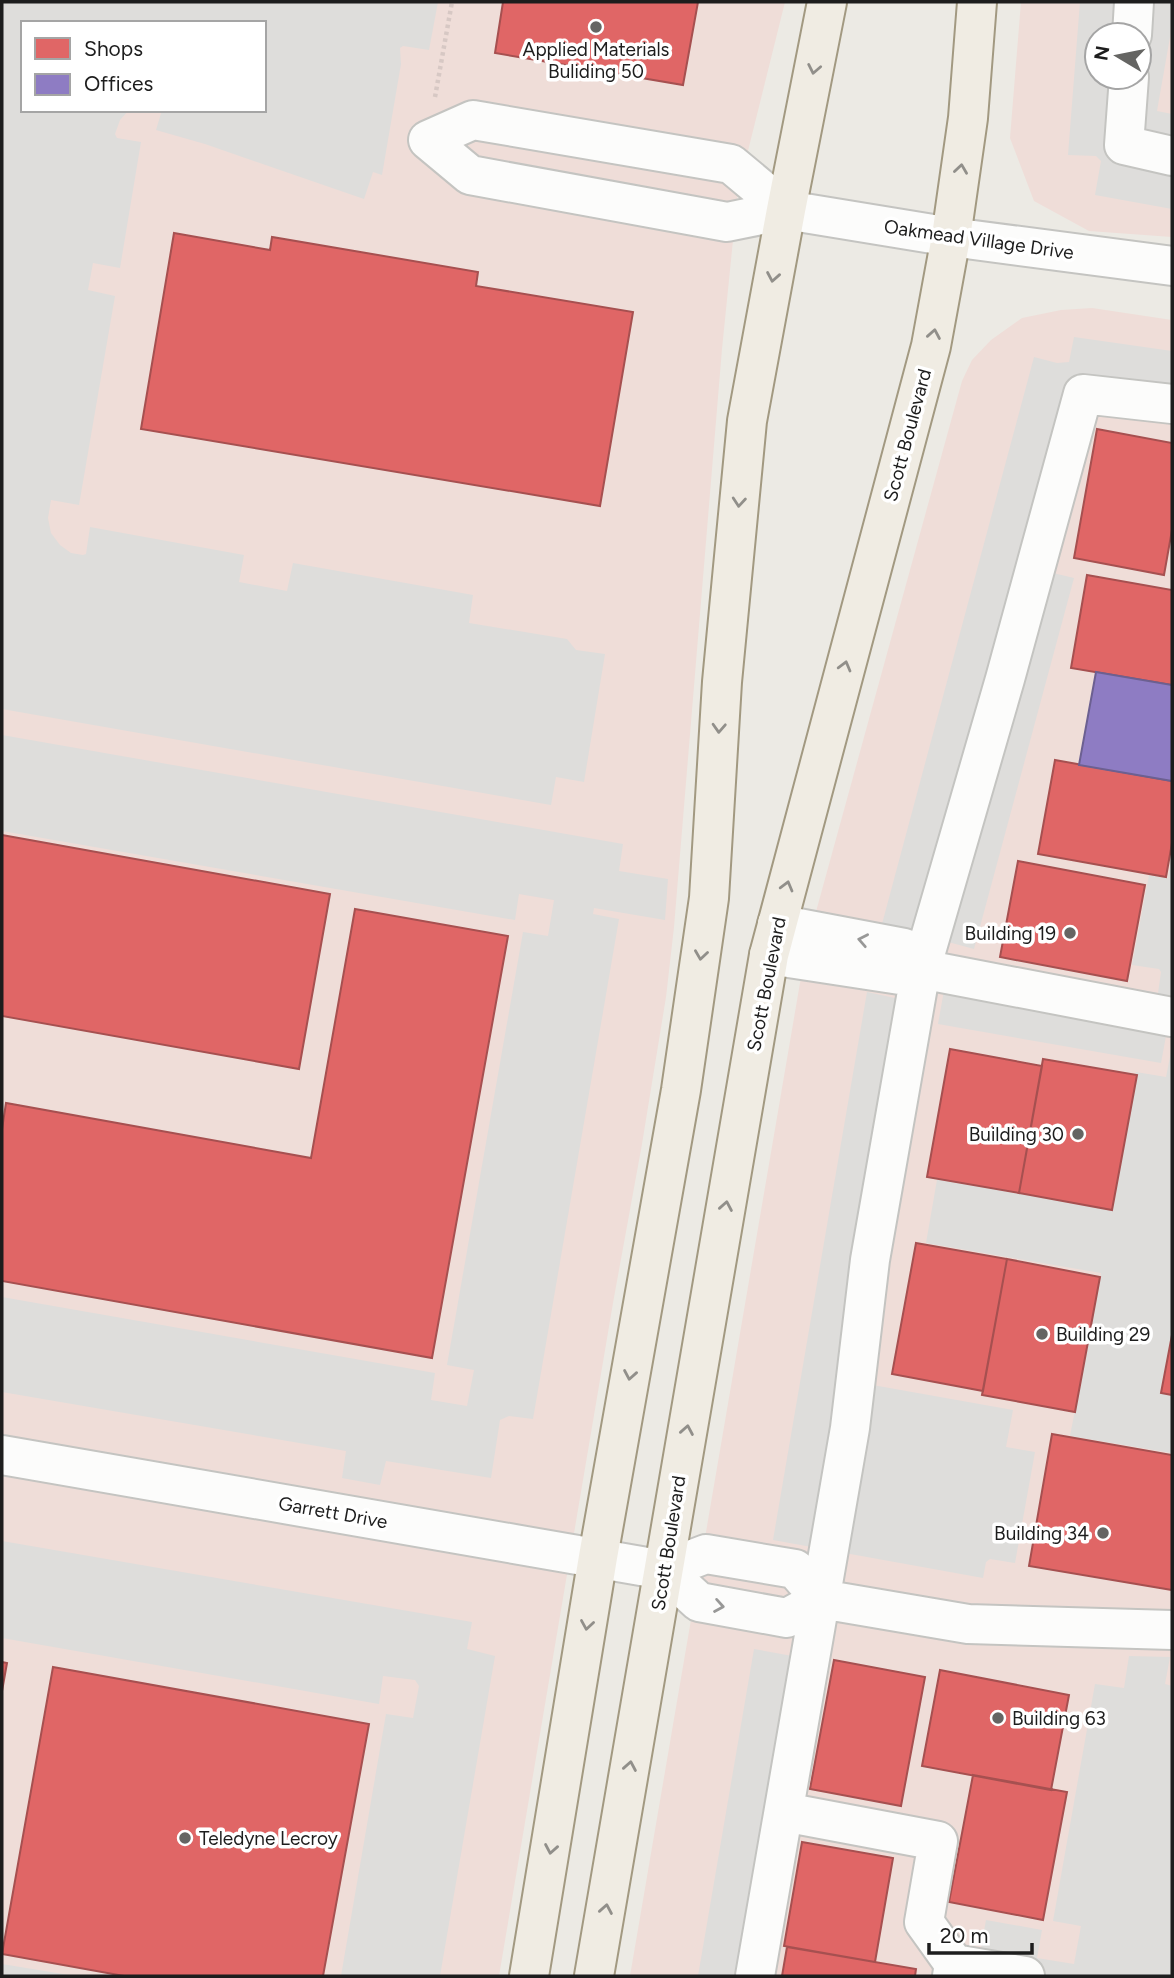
<svg xmlns="http://www.w3.org/2000/svg" width="1174" height="1978" viewBox="0 0 1174 1978" font-family="Figtree,sans-serif">
<style>
.commercial{fill:#efddd8;fill-rule:evenodd}
.parking{fill:#dedddb;fill-rule:evenodd}
.shops{fill:#e06666;stroke:#a65050;stroke-width:2}
.offices{fill:#8e7cc3;stroke:#6c6091;stroke-width:2}
.lines{fill:none;stroke-linecap:round;stroke-linejoin:round}
.minor-casing{stroke:#c4c4c1;stroke-width:42}
.major-casing{stroke:#a29981;stroke-width:42}
.path{stroke:#d7c8c4;stroke-width:4.5;stroke-dasharray:3.5 3.5;stroke-linecap:butt}
.minor{stroke:#fcfcfb;stroke-width:38}
.major{stroke:#f0ece3;stroke-width:38}
.oneway{stroke:#918f8a}
.oneway2{stroke:#989897}
.poi-dot{fill:#656563;stroke:#fff;stroke-width:2.5}
.labels{text-anchor:middle;stroke-width:7;stroke-linejoin:round;paint-order:stroke}
.poi-label{font-size:19px;fill:#1d1d1d;stroke:#fff;text-anchor:end}
.street-label{font-size:19px;fill:#1d1d1d;stroke:#fff}
</style>
<rect width="100%" height="100%" fill="#eceae4"/>
<!-- commercial -->
<path class="commercial" d="M2,2H785L738,191L722,349L674,927L666,997L642,1144L613,1303L499,1976H2ZM23,23H264V110H23Z
M1021,2H1172V237L1089,231L1034,201L1010,138ZM1097,35H1139V77H1097Z
M1092,308L1172,320V1976H630L806,948L962,381L972,360L991,340L1022,318L1061,310Z"/>
<!-- parking -->
<path class="parking" d="M2,2H438L429,50L403,46L400,48L401,64L382,175L373,172L364,199L205,144L156,130L162,110H264V23H23V110H129L120,120L115,134L117,138L141,142L120,268L93,263L88,290L115,296L79,505L51,500L48,518L51,533L60,545L71,553L83,555L86,554L90,527L244,555L239,582L287,591L293,563L473,595L469,623L567,639L576,650L605,654L584,782L556,777L551,805L2,709Z
M1080,2H1172L1170,37L1157,111L1172,114V209L1095,195L1101,161L1096,156L1068,155ZM1097,35H1139V77H1097Z
M1074,337L1172,351V418L1098,411L1049,572L1074,578L974,949L882,924L1034,357L1057,363L1069,362Z
M2,735L623,844L619,871L668,879L665,920L594,908L593,914L619,919L533,1419L509,1416L500,1420L491,1478L386,1461L380,1485L342,1478L346,1451L2,1392V1297L435,1373L431,1400L467,1406L474,1370L447,1365L523,932L548,936L554,900L519,894L515,920L2,831Z
M1172,856V996L1158,994L1166,1036L1161,1063L938,1024L950,957L1158,993L1161,972L1159,969L1132,965L1149,875L1168,878Z
M867,992L932,1006L867,1384L1013,1410L1006,1447L1035,1452L1015,1563L990,1559L986,1562L983,1578L773,1540Z
M1172,1047V1341L1163,1391L1172,1393V1453L1070,1436L1101,1273L926,1243L938,1174L1112,1206L1136,1072L1166,1077Z
M2,1541L472,1622L467,1649L495,1656L440,1976H341L386,1714L413,1718L419,1686L415,1680L383,1676L379,1704L2,1638Z
M754,1649L820,1661L766,1976H698Z
M1129,1656L1170,1657L1165,1684L1172,1686V1976H976L986,1920L1042,1930L1037,1958L1074,1964L1081,1926L1053,1921L1095,1684L1124,1688Z
M2,1964L75,1976H2Z"/>
<!-- shops -->
<path class="shops" d="M503,2H698L683,85L495,53Z
M174,233L270,250L272,237L478,272L476,286L633,312L600,506L141,429Z
M1097,429L1172,443V530L1164,575L1074,558Z
M1087,575L1172,590V685L1071,668Z
M1055,760L1172,781V843L1166,877L1038,854Z
M2,835L330,894L299,1069L2,1016Z
M1018,861L1145,885L1127,981L1000,957Z
M355,909L508,936L432,1358L2,1281V1129L6,1103L311,1158Z
M950,1049L1042,1066L1019,1193L927,1177Z
M1043,1059L1137,1075L1112,1210L1019,1193Z
M916,1243L1007,1259L983,1391L892,1374Z
M1007,1259L1100,1277L1075,1412L982,1395Z
M1172,1335V1395L1161,1393Z
M1052,1434L1172,1455V1590L1029,1566Z
M834,1660L925,1677L901,1806L810,1789Z
M2,1662L7,1663L2,1691Z
M53,1667L369,1724L323,1976H124L2,1954Z
M940,1670L1069,1695L1051,1790L922,1766Z
M973,1775L1067,1792L1043,1920L949,1902Z
M802,1842L893,1858L875,1962L784,1946Z
M787,1947L916,1969L915,1976H782Z"/>
<!-- offices -->
<path class="offices" d="M1096,672L1172,685V781L1079,765Z"/>
<g class="lines">
<defs>
<path id="minor" d="M1132,35L1134,2
M1129,77L1124,145L1172,156
M473,120L731,164L786,210L727,222L470,175L428,140Z
M786,210L951,237L1172,266
M777,924L904,948L921,969
M769,955L900,975L921,969L1172,1017
M2,1455L664,1570
M664,1570L706,1554L795,1569L821,1599L968,1624L1172,1630
M664,1570L699,1602L787,1618L821,1599
M784,1812L938,1841L924,1922L954,1964L952,1976
M954,1964L1025,1976
M755,1976L850,1428L870,1260L921,969L1005,679L1083,394L1172,404"/>
<path id="major" d="M529,1976L598,1557L681,1090L709,898L722,682L747,421L786,210L827,2
M594,1976L769,955L931,346L951,237L968,118L977,2"/>
</defs>
<!-- minor casing -->
<use href="#minor" class="minor-casing"/>
<!-- major casing -->
<use href="#major" class="major-casing"/>
<!-- path -->
<path class="path" d="M435,97L452,2"/>
<!-- minor -->
<use href="#minor" class="minor"/>
<!-- major -->
<use href="#major" class="major"/>
</g>
<!-- one-way arrows -->
<defs><path id="oneway-chevron" d="M-2-3.5L2.5 0L-2 3.5" fill="none" stroke-width="1.6" stroke-linecap="round" stroke-linejoin="round" transform="scale(1.75)"/></defs>
<g class="oneway">
<use href="#oneway-chevron" transform="translate(814 69) rotate(101)"/>
<use href="#oneway-chevron" transform="translate(961 169) rotate(-82)"/>
<use href="#oneway-chevron" transform="translate(773 277) rotate(100)"/>
<use href="#oneway-chevron" transform="translate(934 334) rotate(-80)"/>
<use href="#oneway-chevron" transform="translate(739 502) rotate(95)"/>
<use href="#oneway-chevron" transform="translate(845 666) rotate(-75)"/>
<use href="#oneway-chevron" transform="translate(719 728) rotate(93)"/>
<use href="#oneway-chevron" transform="translate(787 886) rotate(-75)"/>
<use href="#oneway-chevron" transform="translate(701 955) rotate(98)"/>
<use href="#oneway-chevron" transform="translate(726 1206) rotate(-80)"/>
<use href="#oneway-chevron" transform="translate(630 1375) rotate(100)"/>
<use href="#oneway-chevron" transform="translate(687 1430) rotate(-80)"/>
<use href="#oneway-chevron" transform="translate(587 1625) rotate(99)"/>
<use href="#oneway-chevron" transform="translate(630 1766) rotate(-80)"/>
<use href="#oneway-chevron" transform="translate(551 1849) rotate(100)"/>
<use href="#oneway-chevron" transform="translate(606 1909) rotate(-80)"/>
</g>
<g class="oneway2">
<use href="#oneway-chevron" transform="translate(863 940) rotate(-169)"/>
<use href="#oneway-chevron" transform="translate(719 1606) rotate(10)"/>
</g>
<!-- markers -->
<g class="poi-dot">
<circle cx="596" cy="27" r="7"/>
<circle cx="1070" cy="933" r="7"/>
<circle cx="1078" cy="1134" r="7"/>
<circle cx="1042" cy="1334" r="7"/>
<circle cx="1103" cy="1533" r="7"/>
<circle cx="998" cy="1718" r="7"/>
<circle cx="185" cy="1838" r="7"/>
</g>
<g class="labels">
<!-- poi labels -->
<g class="poi-label">
<text x="596" y="56" text-anchor="middle">Applied Materials<tspan x="596" dy="22">Buliding 50</tspan></text>
<text x="1056" y="940">Building 19</text>
<text x="1064" y="1141">Building 30</text>
<text x="1056" y="1341" text-anchor="start">Building 29</text>
<text x="1089" y="1540">Building 34</text>
<text x="1012" y="1725" text-anchor="start">Building 63</text>
<text x="199" y="1845" text-anchor="start">Teledyne Lecroy</text>
</g>
<!-- street labels -->
<g class="street-label">
<text transform="translate(979 239) rotate(8)" y="7">Oakmead Village Drive</text>
<text transform="translate(907 435) rotate(-75)" y="7">Scott Boulevard</text>
<text transform="translate(766 984) rotate(-79)" y="7">Scott Boulevard</text>
<text transform="translate(333 1512) rotate(10)" y="7">Garrett Drive</text>
<text transform="translate(668 1543) rotate(-81)" y="7">Scott Boulevard</text>
</g>
</g>
<!-- border -->
<rect width="1174" height="1978" fill="none" stroke="#1d1d1d" stroke-width="7"/>
<!-- legend -->
<rect x="21" y="21" width="245" height="91" fill="#ffffff" stroke="#a5a5a5" stroke-width="2"/>
<rect x="35" y="38" width="35" height="21" fill="#e06666" stroke="#a5a5a5" stroke-width="2"/>
<text x="84" y="56" font-size="21" fill="#1d1d1d">Shops</text>
<rect x="35" y="74" width="35" height="21" fill="#8e7cc3" stroke="#a5a5a5" stroke-width="2"/>
<text x="84" y="91" font-size="21" fill="#1d1d1d">Offices</text>
<!-- north arrow -->
<g transform="translate(1118 56) rotate(280)"><circle r="33" fill="#ffffff" stroke="#a5a5a5" stroke-width="2"/>
<path d="M0-5L12 26L0 18L-12 26Z" fill="#656563"/>
<text y="-10" font-size="19" font-weight="bold" text-anchor="middle" fill="#1d1d1d">N</text>
</g>
<!-- scale -->
<path d="M929 1943v10h103v-10" fill="none" stroke="#1d1d1d" stroke-width="3.5"/>
<text x="940" y="1943" font-size="21" fill="#1d1d1d" stroke="#ffffff" stroke-width="5" paint-order="stroke">20 m</text>
</svg>
